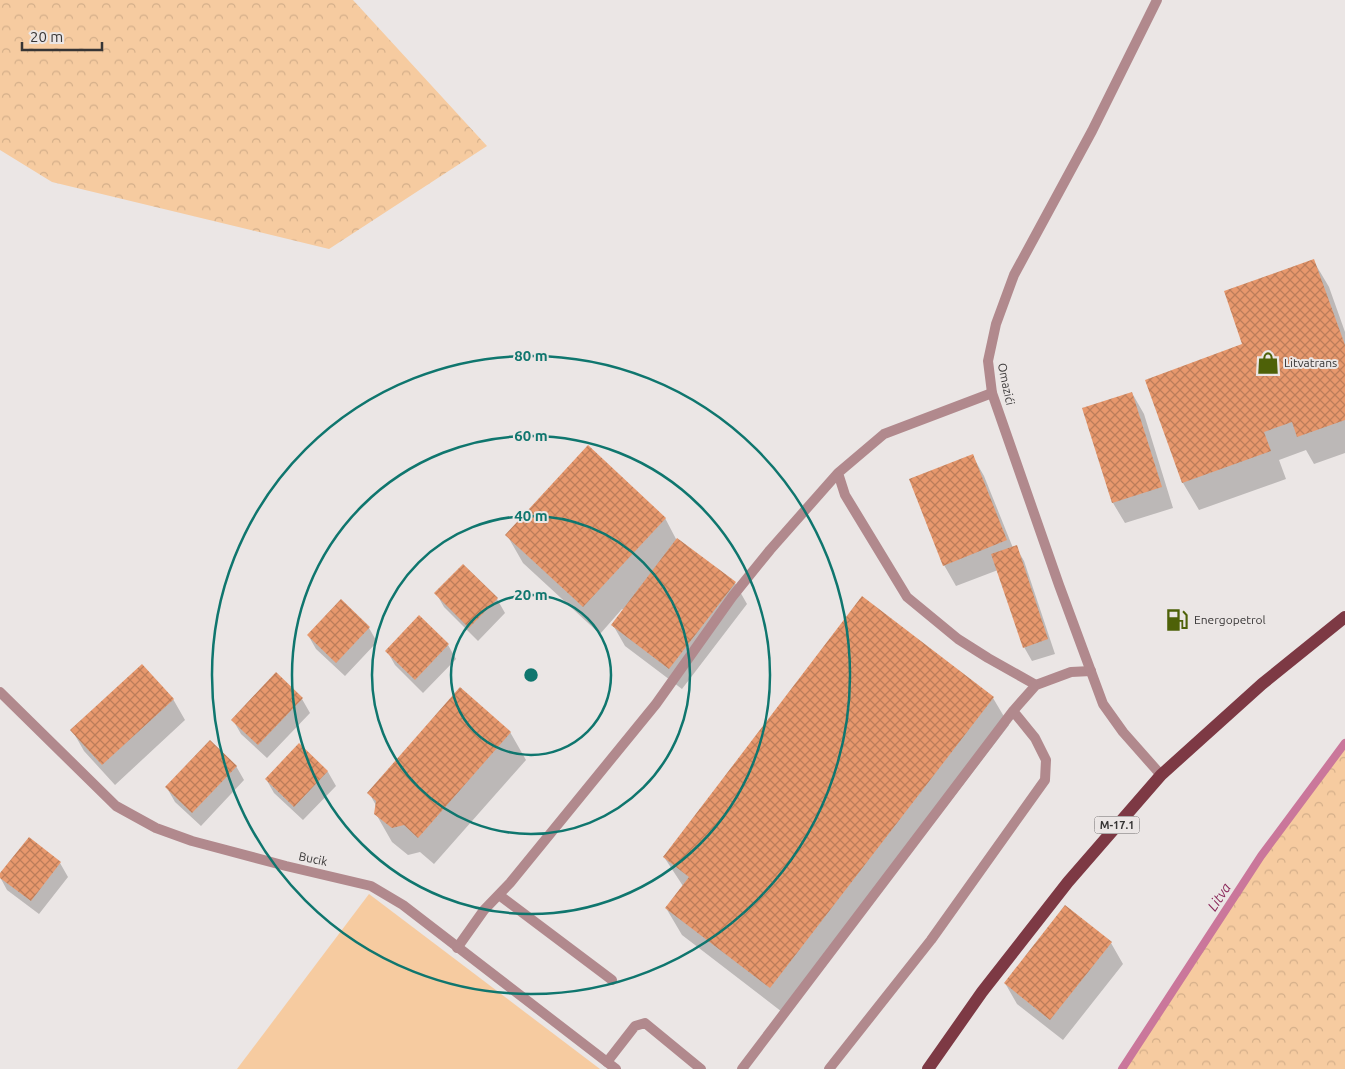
<svg xmlns="http://www.w3.org/2000/svg" width="1345" height="1069" viewBox="0 0 1345 1069" font-family="Ubuntu,sans-serif">
<style>
.forest{fill:url(#forest-crowns)}
.park{fill:#f6cba0}
.shadow{fill:#0003}
.lines{fill:none;stroke-linecap:round;stroke-linejoin:round}
.stream{stroke:#ca779b;stroke-width:8}
.building{fill:url(#building-cross-hatch)}
.service{stroke:#b1898d;stroke-width:10}
.minor{stroke:#b1898d;stroke-width:10}
.primary{stroke:#7d3944;stroke-width:12}
.ring{fill:none;stroke:#0f766e;stroke-width:2.5}
.labels{text-anchor:middle;stroke-width:4;stroke-linejoin:round;paint-order:stroke}
.shield{fill:#ebe6e5;stroke:#6d6a6a;stroke-width:1}
.shield-label{font-size:11px;font-weight:bold;fill:#373535}
.poi-label{font-size:12px;fill:#373535;stroke:#ebe6e5;text-anchor:start}
.street-label{font-size:12px;fill:#373535;stroke:#ebe6e5}
.water-label{font-size:14px;font-style:italic;fill:#8a2759;stroke:#ebe6e5}
.centre{fill:#0f766e;stroke:#ebe6e5;stroke-width:2.5}
.ring-label{font-size:15px;text-anchor:middle;font-weight:bold;fill:#0f766e;stroke:#ebe6e5;stroke-width:4;stroke-linejoin:round;paint-order:stroke}
</style>
<defs>
<pattern id="forest-crowns" width="20" height="18" patternUnits="userSpaceOnUse" patternTransform="scale(1.25)"><rect width="20" height="18" fill="#f6cba0"/><path d="M2 6a3 3 0 1 1 6 0M12 15a3 3 0 1 1 6 0" fill="none" stroke="#d4af8a"/></pattern>
<pattern id="building-cross-hatch" width="8" height="8" patternUnits="userSpaceOnUse" patternTransform="scale(1.25)"><rect width="8" height="8" fill="#e7986d"/><path d="M0 0l8 8M0 8l8-8" fill="none" stroke="#bc7d5a"/></pattern>
</defs>
<rect width="100%" height="100%" fill="#ebe6e5"/>
<!-- forest -->
<path class="forest" d="M0,0H353L487,146L329,249L52,182L0,150Z
M1345,743V1069H1122L1261,856Z"/>
<!-- park -->
<path class="park" d="M369,894L600,1069H237Z"/>
<!-- shadow -->
<path class="shadow" d="M1313,260L1329,287L1345,332V453L1314,464L1306,450L1279,460L1286,479L1199,510L1183,483L1147,380L1244,345Z
M1132,393L1144,414L1173,508L1125,523L1113,503Z
M972,455L984,476L1013,548L1016,547L1024,561L1055,654L1032,661L1024,647L998,570L956,586L944,565Z
M665,518L676,539L735,583L747,604L682,689L625,646L613,625L624,610L622,609L600,634L523,563L507,535Z
M436,593L497,599L505,613L478,641L444,607Z
M341,601L369,628L377,642L345,676L316,649L308,635Z
M448,645L456,659L423,693L395,665L387,651Z
M276,674L302,699L310,713L267,758L241,734L233,720Z
M993,698L1009,725L786,1015L682,935L666,908L683,886L664,857Z
M173,699L185,720L115,785L84,751L72,730Z
M510,732L526,760L434,864L420,852L408,855L392,842L376,814L377,807L369,793Z
M299,745L328,772L336,786L303,820L274,793L266,779Z
M236,766L244,780L201,826L175,802L167,788Z
M60,863L68,877L39,914L7,890L0,877V875Z
M1111,943L1123,964L1063,1040L1017,1004L1005,983Z"/>
<g class="lines">
<!-- stream -->
<path class="stream" d="M1122,1069L1261,856L1345,743"/>
</g>
<!-- building -->
<path class="building" d="M1314,259L1345,345V420L1297,437L1292,422L1264,432L1271,451L1182,483L1145,380L1242,344L1224,291Z
M1132,392L1162,487L1112,503L1082,408Z
M588,445L666,518L583,607L505,535Z
M973,454L1007,540L943,566L909,479Z
M677,538L736,582L669,669L611,625Z
M1017,545L1048,639L1023,648L991,554Z
M463,564L498,598L469,628L434,593Z
M862,596L994,697L770,988L665,908L689,877L663,857Z
M341,599L370,627L336,663L307,635Z
M419,615L449,644L415,680L385,651Z
M142,664L174,699L102,765L70,730Z
M276,672L303,698L258,745L231,720Z
M460,687L511,732L418,838L404,825L392,828L374,814L376,801L367,793Z
M210,740L237,766L192,813L165,787Z
M299,743L328,771L294,807L265,779Z
M29,837L61,862L31,901L0,878V873Z
M1065,905L1112,942L1050,1020L1004,983Z"/>
<g class="lines">
<!-- service -->
<path class="service" d="M992,393L884,434L838,473L845,495L907,597L958,639L988,658L1036,685
M499,895L612,980
M457,948L484,910L510,883L656,704L732,597L770,550L838,473
M607,1062L635,1026L645,1023L701,1069
M742,1069L1013,711L1036,685L1071,672L1091,671
M829,1069L931,940L1045,780L1046,760L1035,738L1013,711"/>
<!-- minor -->
<path class="minor" d="M1157,0L1092,131L1014,275L996,324L988,361L992,393L1059,585L1103,704L1123,732L1161,775
M0,692L116,806L156,828L192,841L286,866L371,886L403,905L616,1069"/>
<!-- primary -->
<path class="primary" d="M928,1069L982,992L1068,882L1161,775L1262,684L1345,617"/>
</g>
<!-- distance rings -->
<g class="ring">
<circle cx="531" cy="675" r="80"/>
<circle cx="531" cy="675" r="159"/>
<circle cx="531" cy="675" r="239"/>
<circle cx="531" cy="675" r="319"/>
</g>
<!-- icons -->
<defs>
<symbol id="shop-bare" viewBox="-9 -9 18 18"><path d="M-5-2.5h2.3a2.7 3.5 0 0 1 5.4 0H5L5.5 6h-11ZM-1.5-2.5h3a1.5 2.3 0 0 0-3 0Z" fill="#4e6108" stroke="#ebe6e5" stroke-width="2.5" paint-order="stroke"/></symbol>
<symbol id="fuel-bare" viewBox="-9 -9 18 18"><path d="M-5.5-6h7V0h2V4h1.3V-2.5L3-4.5l.8-.8L6-3V5H2.5V1h-1V6h-7ZM-4.2-4.7v3.2H.2V-4.7Z" fill="#4e6108" stroke="#ebe6e5" stroke-width="2.5" paint-order="stroke"/></symbol>
</defs>
<g fill-rule="evenodd">
<use href="#shop-bare" x="1252" y="347" width="32" height="32"/>
<use href="#fuel-bare" x="1161" y="604" width="32" height="32"/>
</g>
<g class="labels">
<!-- shield labels -->
<rect class="shield" x="1094.5" y="816.5" width="45" height="17" rx="4"/>
<g class="shield-label">
<text x="1117" y="829">M-17.1</text>
</g>
<!-- poi labels -->
<g class="poi-label">
<text x="1284" y="367">Litvatrans</text>
<text x="1194" y="624">Energopetrol</text>
</g>
<!-- street labels -->
<g class="street-label">
<text transform="translate(1006 384) rotate(78)" y="4">Omazići</text>
<text transform="translate(313 859) rotate(12)" y="4">Bucik</text>
</g>
<!-- water labels -->
<g class="water-label">
<text transform="translate(1219 897) rotate(-57)" y="5">Litva</text>
</g>
</g>
<circle cx="531" cy="675" r="8" class="centre"/>
<g class="ring-label">
<text x="531" y="361">80 m</text>
<text x="531" y="441">60 m</text>
<text x="531" y="521">40 m</text>
<text x="531" y="600">20 m</text>
</g>
<!-- scale -->
<path d="M22 42v8h80v-8" fill="none" stroke="#373535" stroke-width="2.5"/>
<text x="30" y="42" font-size="15" fill="#373535" stroke="#ebe6e5" stroke-width="4" paint-order="stroke">20 m</text>
</svg>
